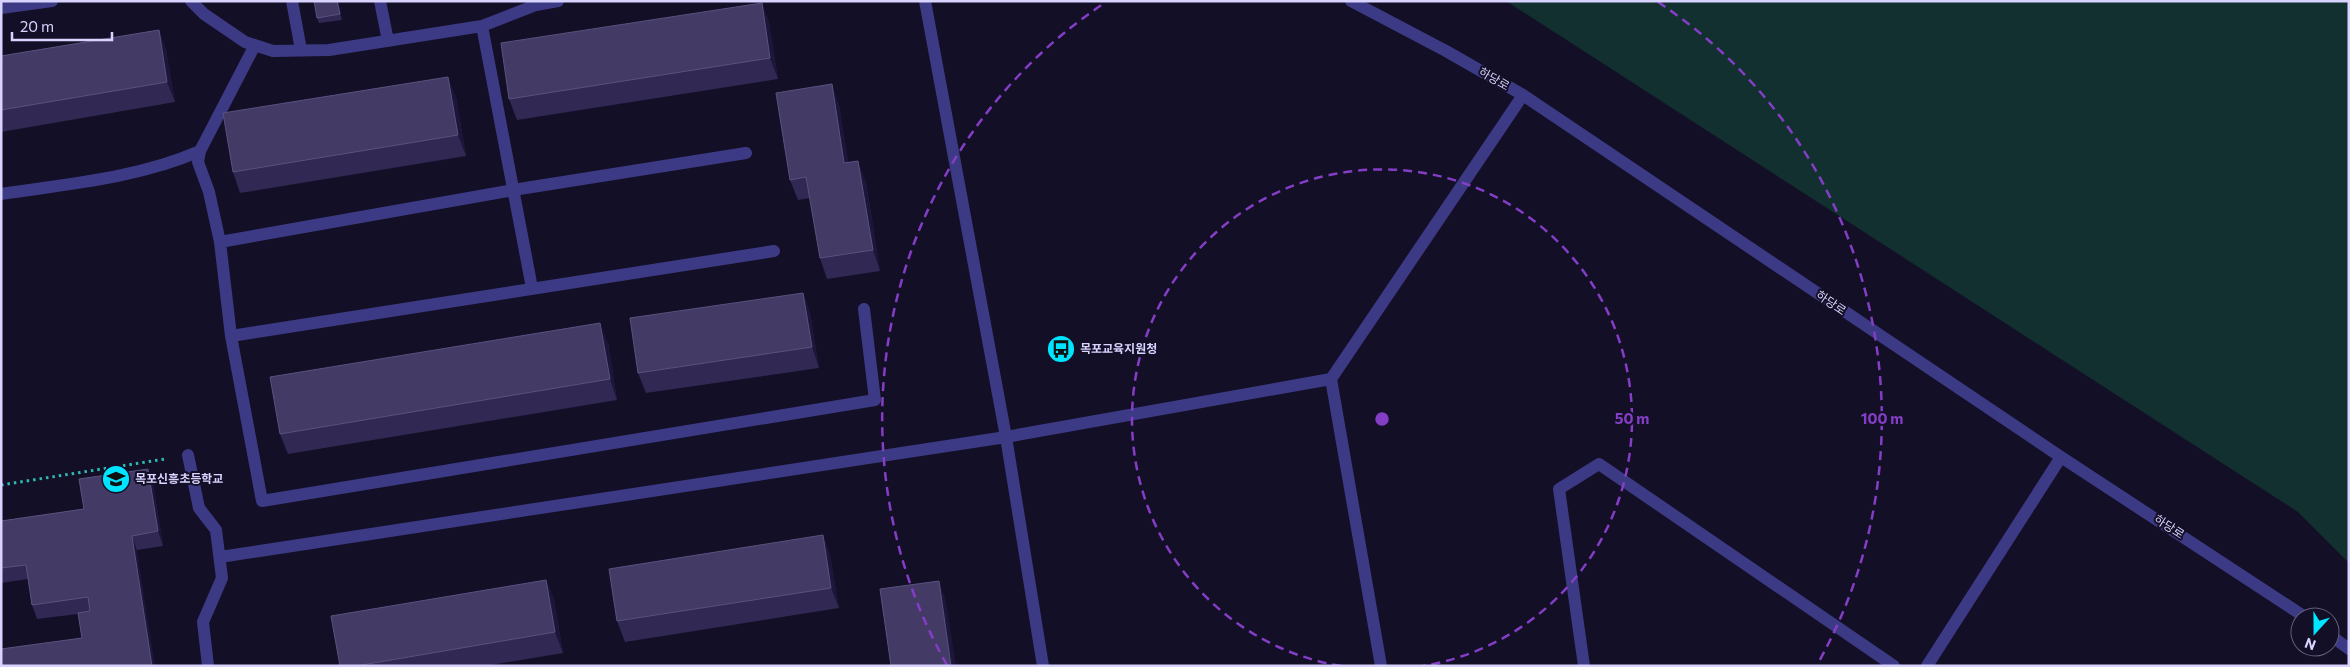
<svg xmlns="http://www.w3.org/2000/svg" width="2350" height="667" viewBox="0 0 2350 667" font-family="Commissioner,'Noto Sans KR',sans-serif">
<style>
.green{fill:#12302f}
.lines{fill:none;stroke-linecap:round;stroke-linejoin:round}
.path{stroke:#2fb8b0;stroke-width:3;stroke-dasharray:2.5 4;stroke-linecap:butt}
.minor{stroke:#3d3a85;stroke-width:12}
.wall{fill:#312854}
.shaded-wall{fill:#1d163a}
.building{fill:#433a66;stroke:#5a527e}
.ring{fill:none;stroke:#843dc5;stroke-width:2.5;stroke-dasharray:9 6}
.labels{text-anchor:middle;stroke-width:4;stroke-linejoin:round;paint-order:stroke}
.street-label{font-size:12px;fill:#d9d4ff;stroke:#130f26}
.poi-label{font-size:12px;font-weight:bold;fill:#d9d4ff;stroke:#130f26;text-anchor:start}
.centre{fill:#843dc5;stroke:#130f26;stroke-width:2.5}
.ring-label{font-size:15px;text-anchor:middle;font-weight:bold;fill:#843dc5;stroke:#130f26;stroke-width:4;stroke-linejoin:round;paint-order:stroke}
</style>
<rect width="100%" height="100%" fill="#130f26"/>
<!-- green -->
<path class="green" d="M1506,1H2349V563L2298,512Z"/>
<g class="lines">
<!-- path -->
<path class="path" d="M1,485L165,459"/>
<!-- minor -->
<path class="minor" d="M191,1L204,14L245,42L273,51L329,50L482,26L536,5L558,1
M292,1L301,50
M380,1L388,41
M925,1L1006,437L1043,666
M1351,1L1446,51L1523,95L2061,457L2305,617
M1,8L52,1
M482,26L532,288
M255,45L200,151L198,162L209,192L220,242L231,336L262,501L875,400L864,309
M1,194C68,184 138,178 200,151
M220,242L513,190L746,153
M231,336L774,251
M1331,379L1381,666
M188,455L199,508L216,530L222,578L203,622L208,666
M220,557L1006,437L1331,379L1523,95
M2330,635L2349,649
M1584,666L1559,489L1599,464L1894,666
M1927,666L2061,457"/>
</g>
<!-- wall -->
<path class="wall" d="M338,1L342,20L319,23L317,18Z
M762,3L769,23L778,79L517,120L509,99Z
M159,30L166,50L175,102L1,132V56Z
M456,97L466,156L240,193L233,172Z
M839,105L848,163L866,182L880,271L827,279L820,258L810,198L798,200L790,180Z
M803,293L810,313L819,368L646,393L638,373Z
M608,343L617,400L288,454L280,434Z
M153,483L163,546L137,550L82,638L78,614L37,619L32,605L28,579L1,583V521L84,509Z
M823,535L830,556L839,608L625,642L617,621Z
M546,580L554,600L563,653L485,666H340Z"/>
<!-- shaded-wall -->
<path class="shaded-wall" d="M337,1L338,2L342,20L340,14Z
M762,3L769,23L778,79L770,58Z
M159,30L166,50L175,102L167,82Z
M448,77L456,97L466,156L458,135Z
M832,84L839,105L852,184L844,163Z
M858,161L866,182L880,271L873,250Z
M803,293L810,313L819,368L812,347Z
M600,323L608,343L617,400L610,379Z
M148,469L153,483L163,546L158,531Z
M823,535L830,556L839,608L831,588Z
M132,536L137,550L155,666H152Z
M546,580L554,600L563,653L555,632Z
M939,581L946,601L956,666H951Z"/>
<!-- building -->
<path class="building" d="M314,1H337L340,14L317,18Z
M762,3L770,58L509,99L501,43Z
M159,30L167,82L1,110V56Z
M448,77L458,135L233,172L223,113Z
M832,84L844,163L858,161L873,250L820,258L806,177L790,180L776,93Z
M803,293L812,347L638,373L630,318Z
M600,323L610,379L280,434L270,377Z
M148,469L158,531L132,536L152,666H1V649L82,638L78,613L90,611L88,597L32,605L26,565L1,568V521L84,509L79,479Z
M823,535L831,588L617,621L609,569Z
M546,580L555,632L356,666H340L331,616Z
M939,581L951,666H891L880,589Z"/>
<!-- distance rings -->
<g class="ring">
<path d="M1341 666A250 250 0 1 1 1423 666"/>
<path d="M947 665A500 500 0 0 1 1106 2M1658 2A500 500 0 0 1 1817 665"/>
</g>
<!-- icons -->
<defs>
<symbol id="bus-disc" viewBox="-11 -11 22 22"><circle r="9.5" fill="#00e5ff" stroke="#130f26"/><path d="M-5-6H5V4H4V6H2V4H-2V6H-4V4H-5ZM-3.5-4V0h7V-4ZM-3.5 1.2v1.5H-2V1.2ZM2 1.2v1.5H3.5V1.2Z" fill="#111"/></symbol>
<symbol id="school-disc" viewBox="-11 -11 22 22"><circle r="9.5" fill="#00e5ff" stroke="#130f26"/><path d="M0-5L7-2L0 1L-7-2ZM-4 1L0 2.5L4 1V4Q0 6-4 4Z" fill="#111"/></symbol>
</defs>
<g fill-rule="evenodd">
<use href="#bus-disc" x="1045" y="333" width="32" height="32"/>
<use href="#school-disc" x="100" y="463" width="32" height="32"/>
</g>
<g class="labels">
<!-- street labels -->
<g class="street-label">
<text transform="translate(1494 79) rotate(30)" y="4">하당로</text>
<text transform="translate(1831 303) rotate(34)" y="4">하당로</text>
<text transform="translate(2169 527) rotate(33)" y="4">하당로</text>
</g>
<!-- poi labels -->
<g class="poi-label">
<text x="1080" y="353">목포교육지원청</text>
<text x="135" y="483">목포신흥초등학교</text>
</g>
</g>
<circle cx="1382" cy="419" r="8" class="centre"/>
<g class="ring-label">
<text x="1632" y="424">50 m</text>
<text x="1882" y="424">100 m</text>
</g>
<!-- border -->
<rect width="2350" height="667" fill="none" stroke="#d9d4ff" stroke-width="5"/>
<!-- north arrow -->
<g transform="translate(2315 632) rotate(201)"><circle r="24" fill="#130f26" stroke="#625e7d"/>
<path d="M0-4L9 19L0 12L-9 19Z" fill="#00e5ff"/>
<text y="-8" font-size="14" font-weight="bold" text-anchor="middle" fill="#d9d4ff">N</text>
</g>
<!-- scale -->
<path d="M12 32v8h100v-8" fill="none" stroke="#d9d4ff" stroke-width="2.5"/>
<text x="20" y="32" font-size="15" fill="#d9d4ff" stroke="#130f26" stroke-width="4" paint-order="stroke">20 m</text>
</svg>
